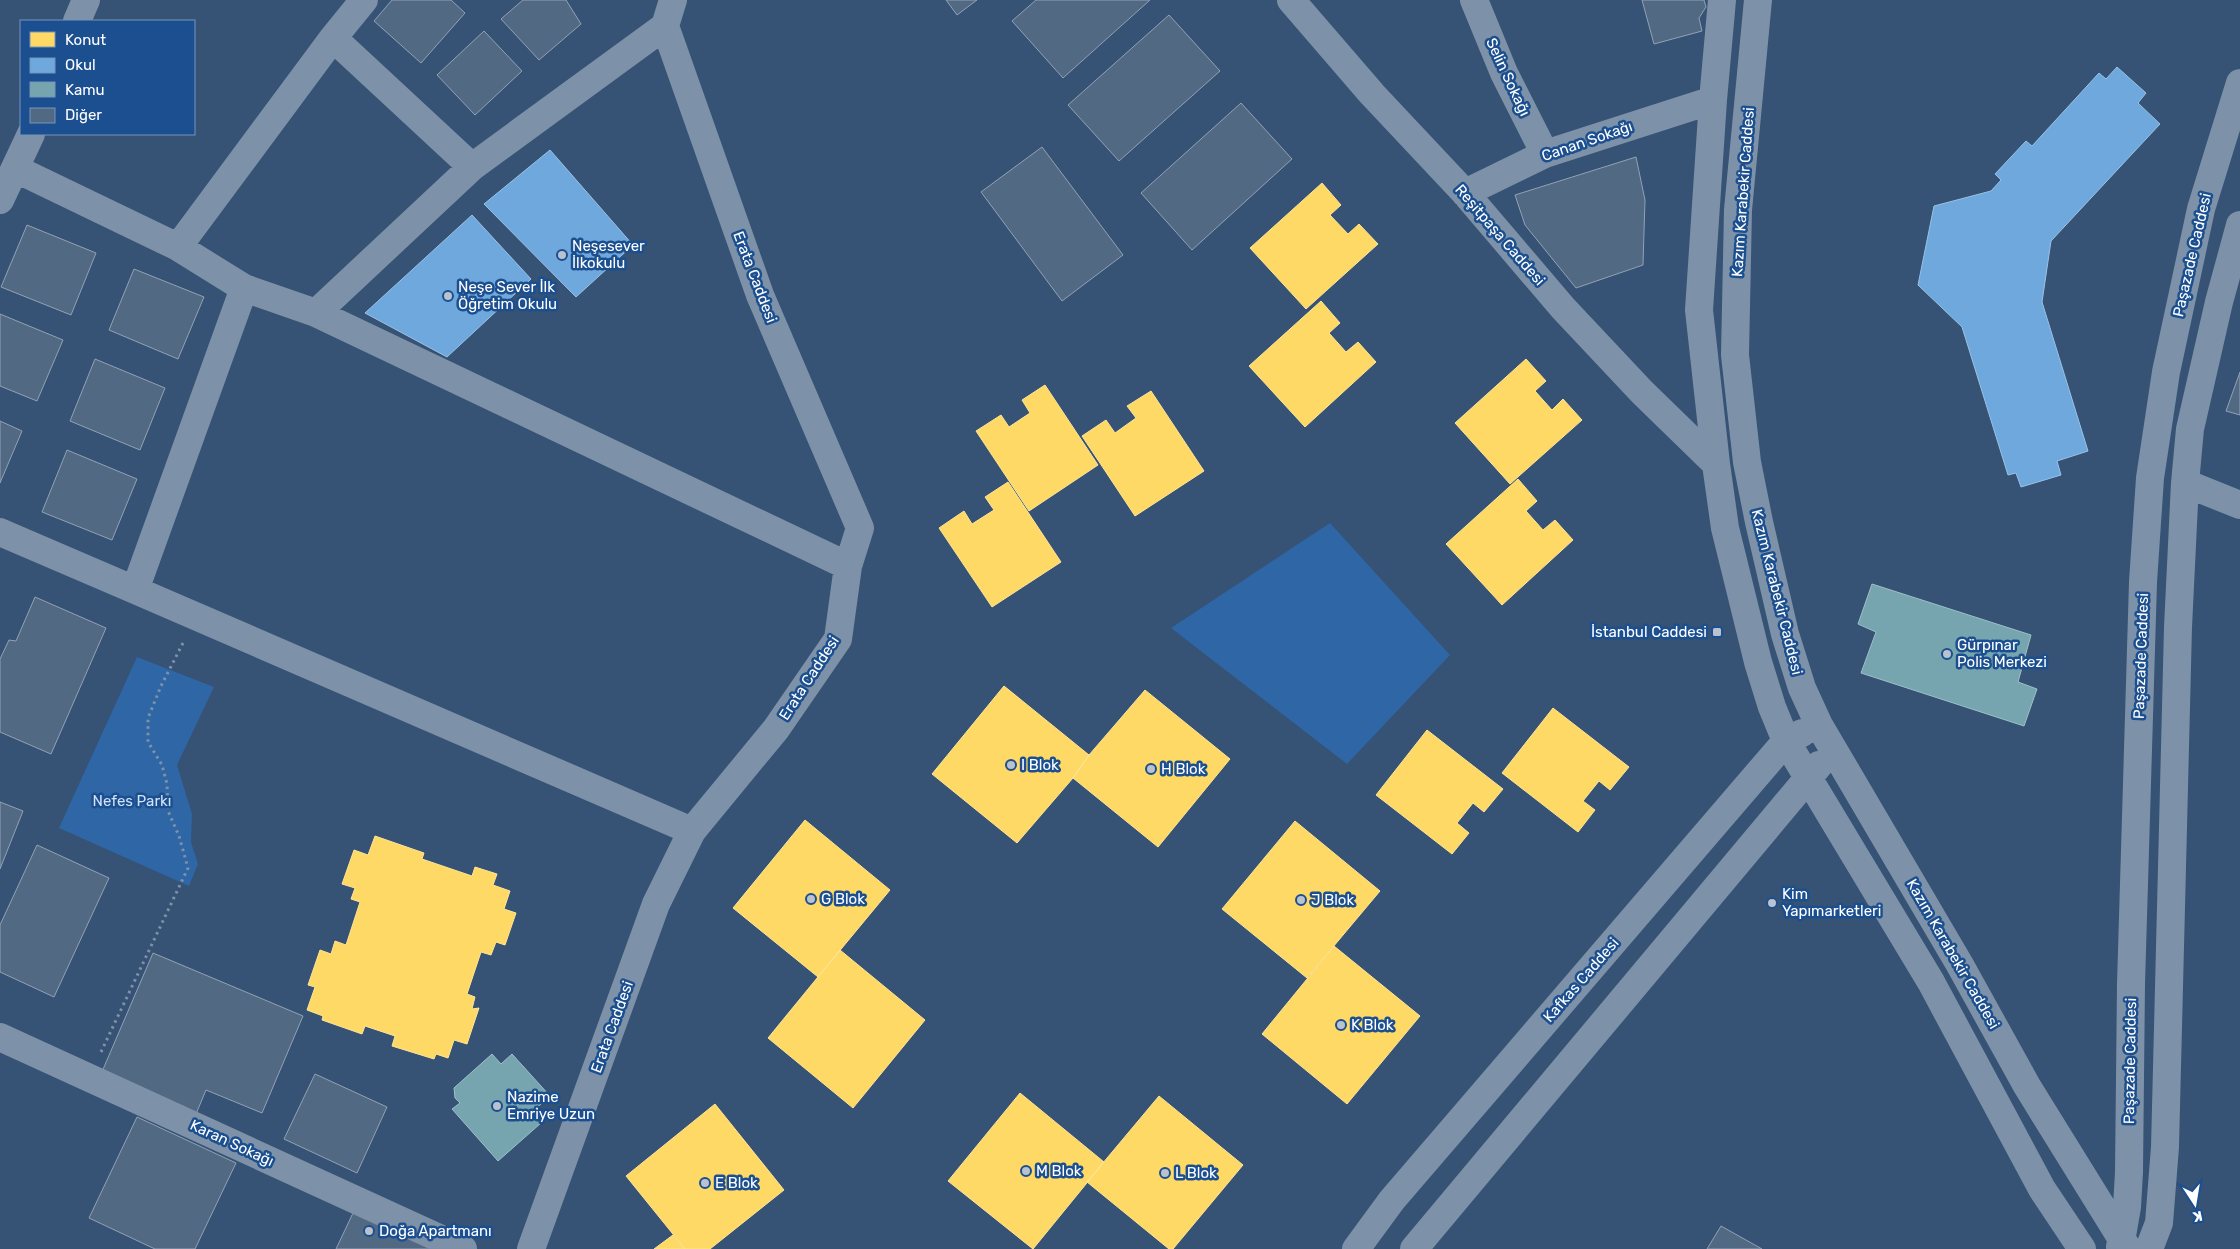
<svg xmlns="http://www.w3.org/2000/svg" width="2240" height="1249" viewBox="0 0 2240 1249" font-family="Rubik,sans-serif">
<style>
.green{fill:#2f66a5}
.homes{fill:#ffd966;stroke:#ffe494}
.schools{fill:#6fa8dc;stroke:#9ac2e6}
.public{fill:#76a5af;stroke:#9fc0c7}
.building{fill:#526984;stroke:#92a2b6}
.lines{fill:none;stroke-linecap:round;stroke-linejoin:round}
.path{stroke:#7d92a8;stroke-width:3;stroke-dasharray:2.5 4;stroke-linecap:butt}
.minor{stroke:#7d92a8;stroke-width:28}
.poi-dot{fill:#b9c2ce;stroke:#1b4f8f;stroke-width:2}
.labels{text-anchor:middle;stroke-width:5;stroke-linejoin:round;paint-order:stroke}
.street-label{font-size:15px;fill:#fff;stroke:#1b4f8f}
.poi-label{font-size:15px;fill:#fff;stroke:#1b4f8f;text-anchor:start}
.park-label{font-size:15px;fill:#cfe3fa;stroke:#1b4f8f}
</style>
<rect width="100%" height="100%" fill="#365274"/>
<!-- green -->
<path class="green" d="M1330,523L1450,655L1347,764L1171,628Z
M137,657L214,687L177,765L192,814L191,842L198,864L189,886L59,828Z"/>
<!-- homes -->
<path class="homes" d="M1322,183L1341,205L1330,215L1348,234L1359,224L1378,244L1306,309L1250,248Z
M1321,301L1340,323L1329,333L1346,352L1358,342L1376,362L1305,427L1249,366Z
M1526,359L1546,381L1535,391L1552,410L1563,399L1582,420L1510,484L1455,423Z
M1045,385L1098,465L1029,511L976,431L1001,415L1009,427L1030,413L1022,400Z
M1151,391L1204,471L1135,516L1082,436L1106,420L1115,433L1136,418L1127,406Z
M1518,479L1537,501L1526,511L1543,530L1555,520L1573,540L1502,605L1446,544Z
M1008,482L1061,562L992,607L939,528L964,511L972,524L994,510L985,497Z
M1004,686L1089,755L1073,778L1017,843L932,774Z
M1145,690L1230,759L1158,847L1073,778L1089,755Z
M1553,708L1629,767L1610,790L1599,781L1583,801L1595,810L1578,832L1502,773Z
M1427,730L1503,789L1484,812L1473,803L1457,823L1469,833L1452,854L1376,795Z
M805,820L890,890L818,977L733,908Z
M1295,821L1380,891L1307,978L1222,909Z
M375,836L424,853L422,859L472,876L475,867L497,874L493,885L510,891L504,909L516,913L505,945L496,942L491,955L481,952L467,994L475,997L472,1009L479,1008L467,1044L454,1040L448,1058L436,1054L434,1059L392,1046L395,1036L365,1026L362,1034L322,1020L323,1016L307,1010L315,987L308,985L320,950L331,954L335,941L346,945L360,902L351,899L355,888L342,884L354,850L368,855Z
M1334,946L1420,1016L1347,1104L1262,1034Z
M840,950L925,1020L853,1108L768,1038Z
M1020,1093L1104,1162L1033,1249L948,1181Z
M1159,1096L1243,1165L1173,1249H1169L1087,1182Z
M715,1104L784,1190L710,1249H685L626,1176Z
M673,1235L685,1249H654Z"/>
<!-- schools -->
<path class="schools" d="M2117,67L2146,93L2138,103L2160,124L2051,241L2042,302L2088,451L2057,461L2061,475L2021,487L2016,473L2008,475L1962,327L1918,285L1934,206L1991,191L2001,180L1995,174L2026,141L2032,146L2099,73L2106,79Z
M550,150L633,245L576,297L484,204Z
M472,215L531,279L447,357L365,313Z"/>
<!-- public -->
<path class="public" d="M1872,584L2031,635L2018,682L2037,689L2024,726L1861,673L1876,632L1858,624Z
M492,1054L501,1064L512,1054L550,1096L532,1112L541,1123L498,1161L452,1109L460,1103L455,1098L454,1088Z"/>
<!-- building -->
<path class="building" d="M392,0H451L465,13L421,63L374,21Z
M523,0H566L581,24L539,60L501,19Z
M946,0H977L957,15Z
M1036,0H1150L1063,78L1012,21Z
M1642,0H1704L1706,7L1699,18L1702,31L1654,44Z
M1169,15L1220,71L1119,161L1068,105Z
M484,31L522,71L475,115L437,75Z
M1241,103L1292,159L1192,250L1141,193Z
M1042,147L1123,255L1062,301L981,192Z
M1636,157L1645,200L1643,265L1576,288L1525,225L1515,195Z
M27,225L96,253L71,315L1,287Z
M134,269L204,297L178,359L109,330Z
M0,314L63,340L37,401L0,386Z
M95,359L165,388L140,450L70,421Z
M2240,372V415L2226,411Z
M0,421L22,431L0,483Z
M67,450L137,479L112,540L42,512Z
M35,597L106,628L51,754L0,732V659L9,640L16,641Z
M0,802L23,811L0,869Z
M37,845L109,878L54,997L0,972V925Z
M153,953L303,1016L262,1113L206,1090L196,1114L101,1074Z
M315,1074L387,1107L357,1173L284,1139Z
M137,1117L236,1163L195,1249H155L89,1218Z
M353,1213L433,1249H336Z
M1721,1226L1762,1249H1707Z"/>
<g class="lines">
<!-- path -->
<path class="path" d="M101,1052L188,868L179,836L168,811L167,784L162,765L148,742V718L161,686L184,641"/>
<!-- minor -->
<path class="minor" d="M1291,0L1372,94L1465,193L1563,308L1642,392L1716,464
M1474,0L1504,73L1545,154
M1722,0L1713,100L1699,310L1716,464L1725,528L1758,662L1772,707L1786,741L1931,982L2042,1189L2082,1249
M1758,0L1738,210L1735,355L1747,462L1759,522L1785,634L1802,688L1819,725L1960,965L2027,1086L2128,1249
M77,21L86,0
M333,38L364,0
M16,169L178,247L244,288L316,313L472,167L665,26L673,0
M1465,193L1545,154L1713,100
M0,200L31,134
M178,247L333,38L472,167
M316,313L848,566
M2185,483L2240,505
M0,532L135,590L244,288
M135,590L692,831
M0,1037L463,1249
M2120,1247L2127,1207L2129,1172L2131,984L2143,582L2150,478L2166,372L2201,209L2240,83
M531,1249L656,904L692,831L776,729L838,639L848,566L860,528L760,295L665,26
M1356,1249L1392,1200L1786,741L1802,733
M1414,1249L1819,765
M2149,1249L2159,1223L2165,1147L2178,627L2185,483L2190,429L2219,302L2240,225"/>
</g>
<!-- markers -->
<g class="poi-dot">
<circle cx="562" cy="255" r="5"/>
<circle cx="448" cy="296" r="5"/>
<rect x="1712" y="627" width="10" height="10" rx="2.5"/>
<circle cx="1947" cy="654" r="5"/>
<circle cx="1011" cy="765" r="5"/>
<circle cx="1151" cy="769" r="5"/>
<circle cx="811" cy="899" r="5"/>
<circle cx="1301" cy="900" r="5"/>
<circle cx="1772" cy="903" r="5"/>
<circle cx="1341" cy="1025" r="5"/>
<circle cx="497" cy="1106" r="5"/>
<circle cx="1026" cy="1171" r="5"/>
<circle cx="1165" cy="1173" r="5"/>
<circle cx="705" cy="1183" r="5"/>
<circle cx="369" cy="1231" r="5"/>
</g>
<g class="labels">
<!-- street labels -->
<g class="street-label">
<text transform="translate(1508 77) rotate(65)" y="5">Selin Sokağı</text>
<text transform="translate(1587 141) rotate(-19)" y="5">Canan Sokağı</text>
<text transform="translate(1743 192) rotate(-86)" y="5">Kazım Karabekir Caddesi</text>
<text transform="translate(1500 235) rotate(49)" y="5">Reşitpaşa Caddesi</text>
<text transform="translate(2192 255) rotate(-77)" y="5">Paşazade Caddesi</text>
<text transform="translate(755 277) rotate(69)" y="5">Erata Caddesi</text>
<text transform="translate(1777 592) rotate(76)" y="5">Kazım Karabekir Caddesi</text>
<text transform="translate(2141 656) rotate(-88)" y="5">Paşazade Caddesi</text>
<text transform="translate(809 678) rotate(-57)" y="5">Erata Caddesi</text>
<text transform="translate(1953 954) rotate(60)" y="5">Kazım Karabekir Caddesi</text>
<text transform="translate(1581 980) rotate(-49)" y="5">Kafkas Caddesi</text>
<text transform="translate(612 1027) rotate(-70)" y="5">Erata Caddesi</text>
<text transform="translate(2130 1061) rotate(-89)" y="5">Paşazade Caddesi</text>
<text transform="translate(232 1143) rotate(25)" y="5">Karan Sokağı</text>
</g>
<!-- poi labels -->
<g class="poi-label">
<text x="572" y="251">Neşesever<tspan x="572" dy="17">İlkokulu</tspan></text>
<text x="458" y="292">Neşe Sever İlk<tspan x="458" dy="17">Öğretim Okulu</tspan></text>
<text x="1707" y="637" text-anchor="end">İstanbul Caddesi</text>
<text x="1957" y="650">Gürpınar<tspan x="1957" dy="17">Polis Merkezi</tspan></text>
<text x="1021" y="770">I Blok</text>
<text x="1161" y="774">H Blok</text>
<text x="1782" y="899">Kim<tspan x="1782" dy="17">Yapımarketleri</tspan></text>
<text x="821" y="904">G Blok</text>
<text x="1311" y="905">J Blok</text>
<text x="1351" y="1030">K Blok</text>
<text x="507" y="1102">Nazime<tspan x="507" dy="17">Emriye Uzun</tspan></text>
<text x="1036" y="1176">M Blok</text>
<text x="1175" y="1178">L Blok</text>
<text x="715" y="1188">E Blok</text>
<text x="379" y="1236">Doğa Apartmanı</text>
</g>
<!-- park labels -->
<g class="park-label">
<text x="132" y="806">Nefes Parkı</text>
</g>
</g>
<!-- legend -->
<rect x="20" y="20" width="175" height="115" fill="#1b4f8f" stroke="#7695bc"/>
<rect x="30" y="32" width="25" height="15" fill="#ffd966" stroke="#7695bc"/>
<text x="65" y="45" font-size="15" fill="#ffffff">Konut</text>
<rect x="30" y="58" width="25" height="15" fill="#6fa8dc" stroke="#7695bc"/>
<text x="65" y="70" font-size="15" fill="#ffffff">Okul</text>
<rect x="30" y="82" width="25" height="15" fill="#76a5af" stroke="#7695bc"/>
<text x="65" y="95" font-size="15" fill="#ffffff">Kamu</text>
<rect x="30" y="108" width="25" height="15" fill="#526984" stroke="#7695bc"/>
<text x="65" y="120" font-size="15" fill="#ffffff">Diğer</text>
<!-- north arrow -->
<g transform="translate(2195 1204) rotate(168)" stroke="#1b4f8f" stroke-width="4" paint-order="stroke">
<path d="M0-4L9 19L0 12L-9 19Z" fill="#ffffff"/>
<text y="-8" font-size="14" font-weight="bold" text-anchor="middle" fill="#ffffff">K</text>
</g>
</svg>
